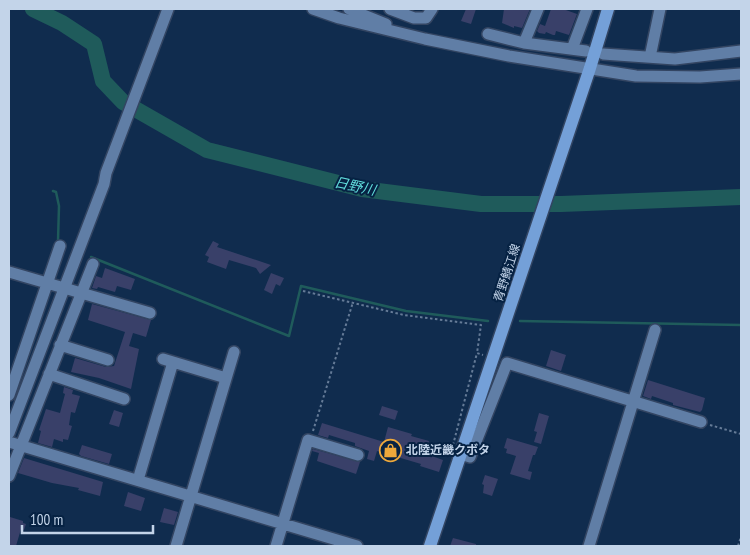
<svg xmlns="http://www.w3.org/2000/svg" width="750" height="555" viewBox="0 0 750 555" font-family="'PT Sans Narrow','Noto Sans JP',sans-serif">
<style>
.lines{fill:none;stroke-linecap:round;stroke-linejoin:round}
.stream{stroke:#1f5b5b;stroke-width:2.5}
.river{stroke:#1f5b5b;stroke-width:16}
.building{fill:#394069}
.minor-casing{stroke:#334562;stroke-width:14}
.major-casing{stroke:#334562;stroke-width:15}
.path{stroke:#657b97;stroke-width:2;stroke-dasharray:2.5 2.5;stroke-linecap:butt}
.minor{stroke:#607ea6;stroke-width:11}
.major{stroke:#74a0d8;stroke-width:12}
.labels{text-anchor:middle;stroke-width:4;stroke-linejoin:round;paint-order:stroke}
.street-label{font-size:12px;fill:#c3d4e9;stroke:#062243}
.poi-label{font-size:12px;font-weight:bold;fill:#c3d4e9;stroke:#062243;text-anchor:start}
.water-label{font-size:14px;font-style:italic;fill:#61dcdb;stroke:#062243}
</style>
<rect width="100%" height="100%" fill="#102c4e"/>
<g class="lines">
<!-- stream -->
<path class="stream" d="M53,191L56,192L59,206L58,241L65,244
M91,257L289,336L301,286L406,311L488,321
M520,321L741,325"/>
<!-- river -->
<path class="river" d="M33,9L62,23L94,44L103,81L123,102L207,150L362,189L481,204H561L741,197"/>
</g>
<!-- building -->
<path class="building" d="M466,9H476L471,24L461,21Z
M504,9H530L522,28L514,26V28L502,23Z
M551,9H563L577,14L569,35L556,31L555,35H553L546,32L545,34L539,33L537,31L540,24L545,26Z
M213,241L219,244L217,247L271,265L260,274L256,268L229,260L226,269L207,262L209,257L205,255Z
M105,268L135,279L131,290L117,286L115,292L98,287L97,289L92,288L96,276L102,278Z
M271,273L284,278L280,286L276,284L272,294L264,290Z
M92,304L151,320L146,337L133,333L129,346L139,349L131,389L99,378L71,372L75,358L106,367L114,366L125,332L88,320Z
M551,350L566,355L561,371L546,366Z
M648,380L705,398L702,410L700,412L673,405V403L652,396L651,399L643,396Z
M64,387L73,390L72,394L80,396L75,413L71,412L69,425L72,426L68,440L63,439V442L54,439L52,447L38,443L41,431L39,430L46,409L60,413L65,394L63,393Z
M382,406L398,411L395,420L379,415Z
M114,410L123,413L119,427L109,424Z
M539,413L549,416L541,444L534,442L537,432L534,431Z
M322,423L384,442L388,427L412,434L411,436L429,441L426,454L443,460L439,472L420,466L421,464L377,451L374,461L367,459L369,451L355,446V443L329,435L328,438L318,435Z
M507,438L538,447L535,455H533L528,471L532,472L530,480L510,474L516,456L506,453L507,449L504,448Z
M82,445L112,454L109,464L81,456L79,454Z
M313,449L360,462L356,474L317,461L319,453L312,451Z
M24,458L103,482L100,496L78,490L79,488L52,483L18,473Z
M485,475L498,479L492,496L483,493L484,485L482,484Z
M128,492L145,498L141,511L124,506Z
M164,508L178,512L174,525L160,522Z
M10,517L23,521V523L26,524L24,530L21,529L16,546H9V522Z
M453,538L476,544V546H450Z"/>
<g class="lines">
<defs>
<path id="minor" d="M313,9L339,18L425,39L509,56L636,76L700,77L741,74
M349,9L386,24
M390,9L414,18H426L432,9
M488,34L524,43L586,51
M524,43L538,9
M572,49L587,9
M603,54L675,59L741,51
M650,57L660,9
M9,272L150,313
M60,345L108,360
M163,359L226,378
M49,374L124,399
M9,395L60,246
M9,433L104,184L106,173L168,9
M9,442L357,546
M460,454L470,457L507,363L701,422
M9,476L93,264
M138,480L173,362
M176,546L234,352
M276,546L308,440L358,455
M589,546L655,330"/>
<path id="major" d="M430,546L590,68L608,9"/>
</defs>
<!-- minor casing -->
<use href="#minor" class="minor-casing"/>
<!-- major casing -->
<use href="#major" class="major-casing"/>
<!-- path -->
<path class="path" d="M303,291L404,315L481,325L477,353L483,355
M710,425L741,434
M313,431L353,302
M453,445L477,353
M738,546L741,537"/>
<!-- minor -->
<use href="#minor" class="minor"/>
<!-- major -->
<use href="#major" class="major"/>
</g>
<!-- icons -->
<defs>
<symbol id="shop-ring" viewBox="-11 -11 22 22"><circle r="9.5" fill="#062243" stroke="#eda83b" stroke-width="1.5"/><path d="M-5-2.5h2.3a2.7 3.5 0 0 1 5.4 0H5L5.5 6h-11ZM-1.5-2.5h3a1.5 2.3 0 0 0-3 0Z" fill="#eda83b"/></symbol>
</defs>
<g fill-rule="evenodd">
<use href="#shop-ring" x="378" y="438" width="25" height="25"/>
</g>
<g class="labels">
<!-- street labels -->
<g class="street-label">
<text transform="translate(507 273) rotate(-72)" y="4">青野鯖江線</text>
</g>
<!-- poi labels -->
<g class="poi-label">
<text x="406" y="454">北陸近畿クボタ</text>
</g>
<!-- water labels -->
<g class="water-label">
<text transform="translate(355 186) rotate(12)" y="5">日野川</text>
</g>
</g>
<!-- border -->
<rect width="750" height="555" fill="none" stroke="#c3d4e9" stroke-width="20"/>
<!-- scale -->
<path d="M22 525v8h131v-8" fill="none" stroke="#c3d4e9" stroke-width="2.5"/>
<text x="30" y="525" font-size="15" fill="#c3d4e9" stroke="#062243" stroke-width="4" paint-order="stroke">100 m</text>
</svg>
